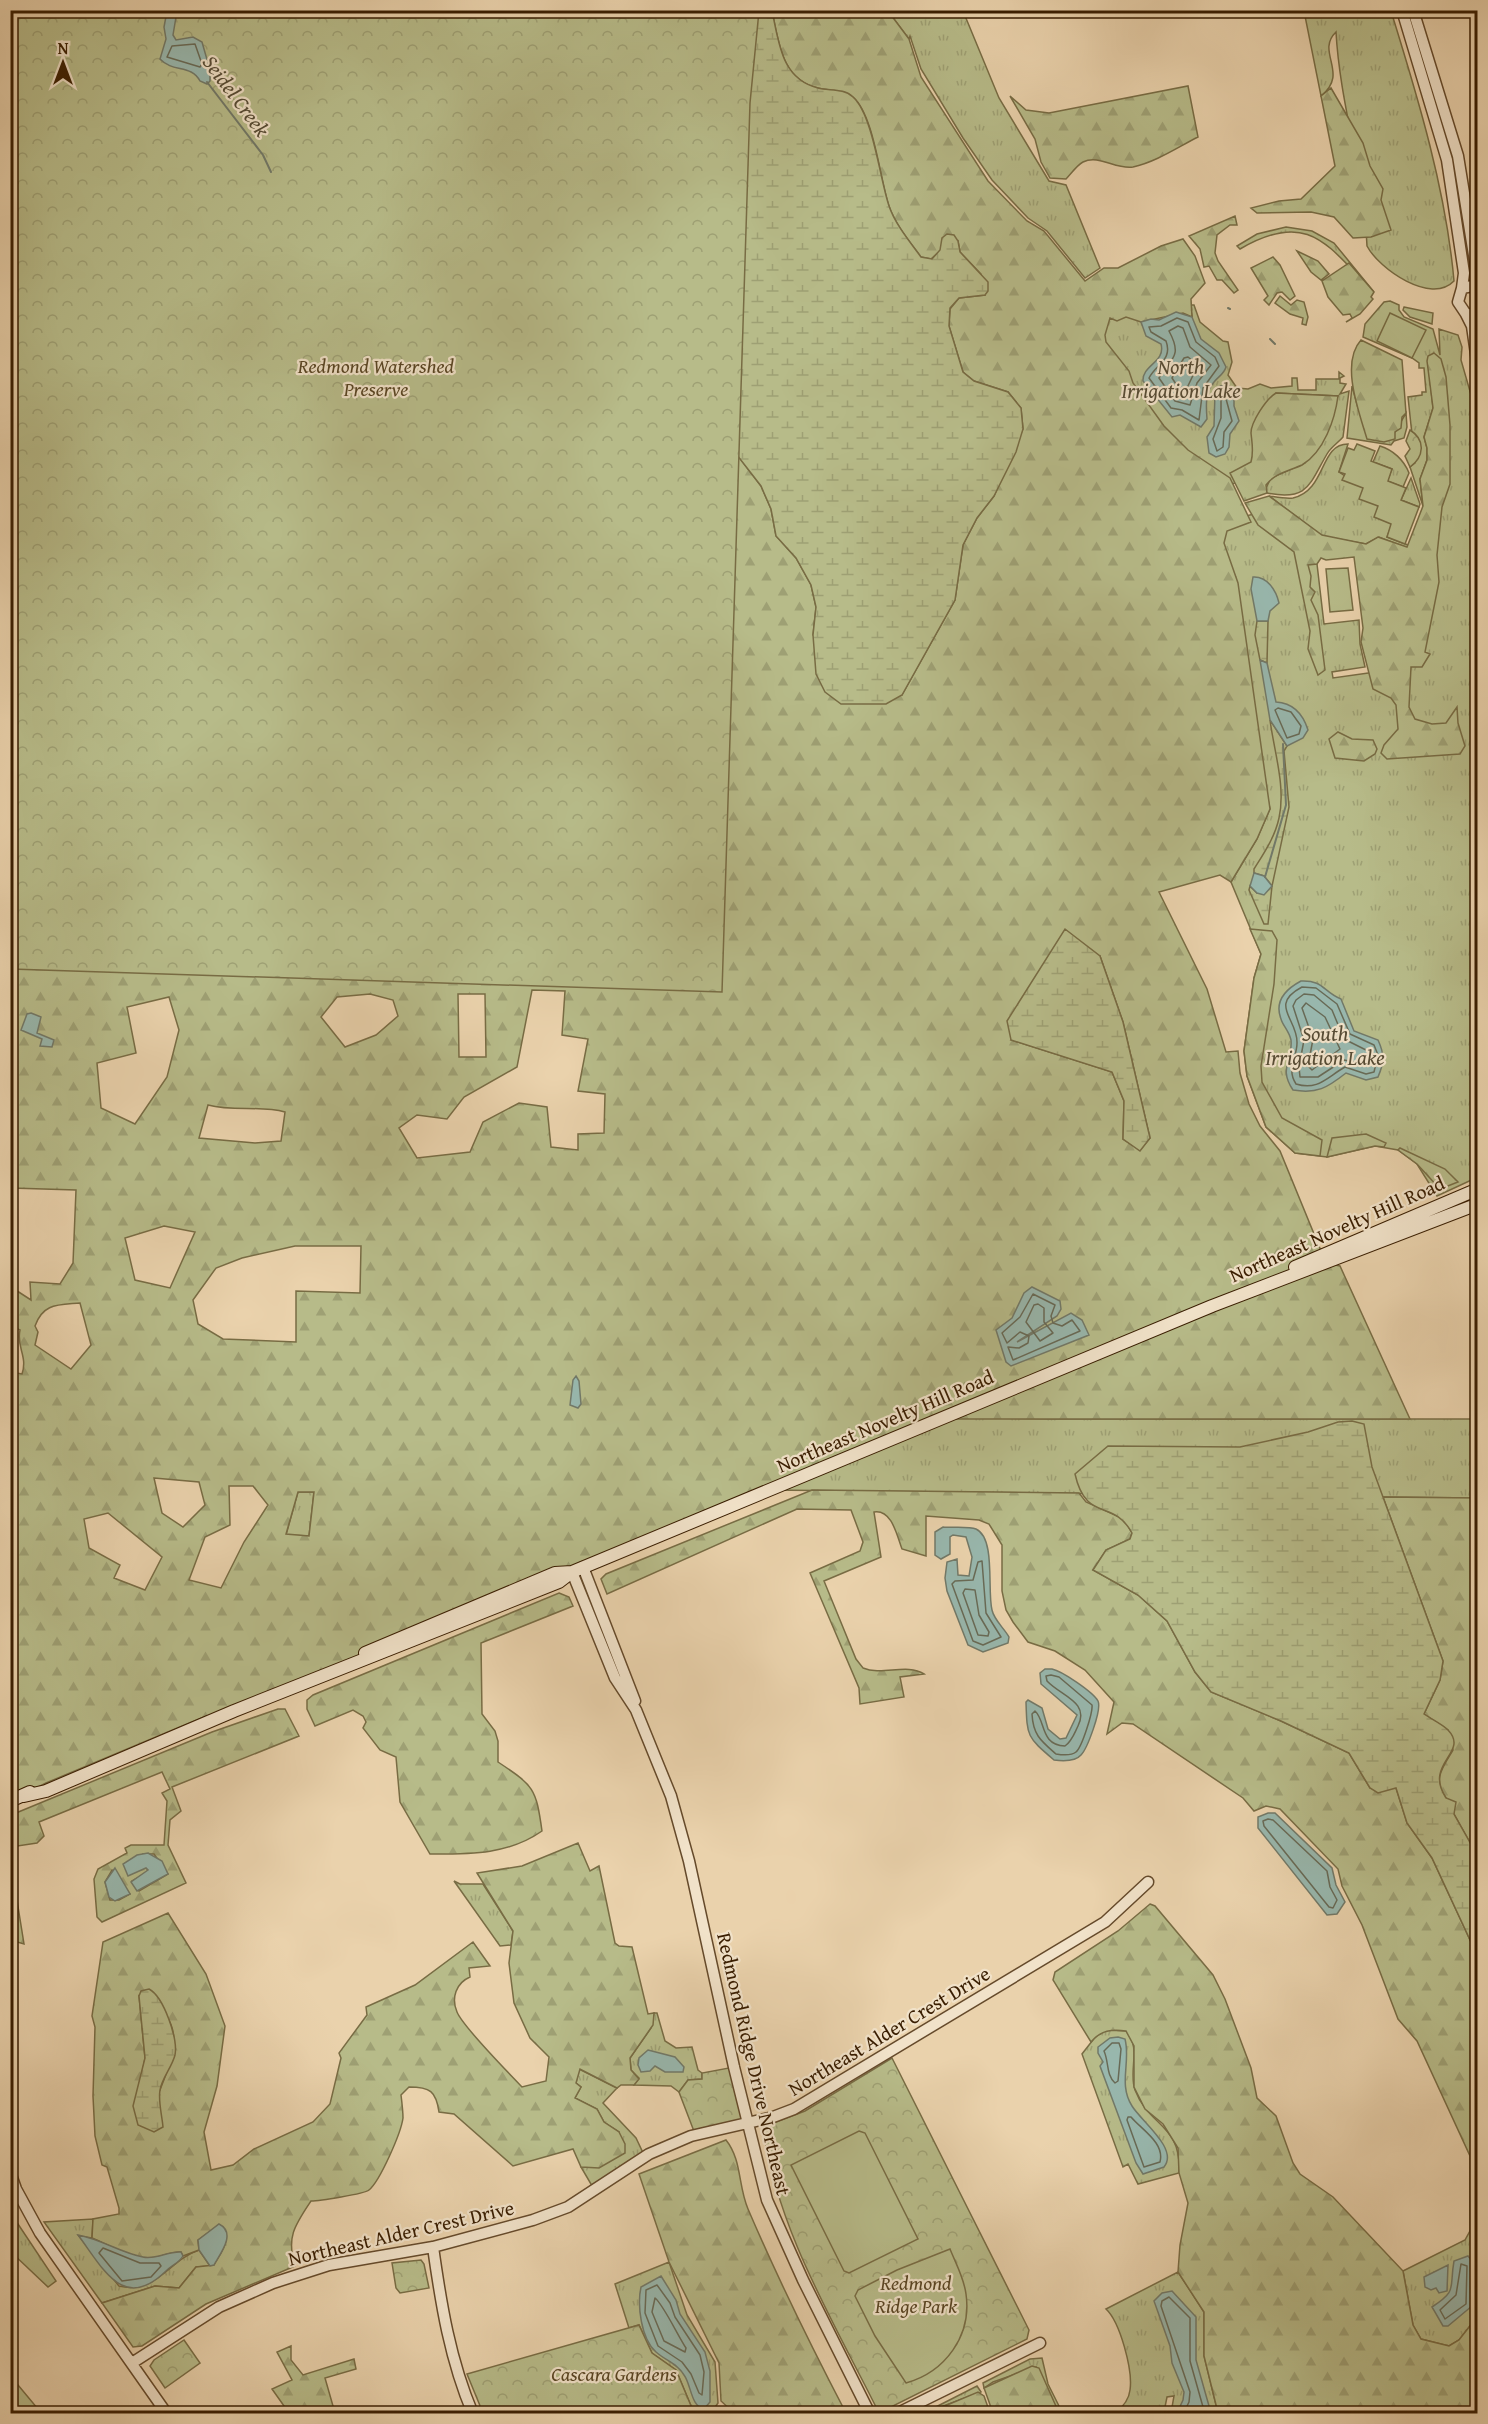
<svg xmlns="http://www.w3.org/2000/svg" width="1488" height="2424" viewBox="0 0 1488 2424" font-family="'Gentium Book Plus',serif">
<style>
.grass{fill:url(#grass-tufts);stroke:#786c44;stroke-width:1.5}
.forest{fill:url(#forest-firs);stroke:#786c44;stroke-width:1.5;fill-rule:evenodd}
.wetland{fill:url(#wetland-marsh);stroke:#786c44;stroke-width:1.5}
.park{fill:url(#park-crowns);stroke:#786c44;stroke-width:1.5}
.pitch{fill:#b7bb89;stroke:#786c44;stroke-width:1.5}
.water{fill:#98b7ad;stroke:#727968;stroke-width:1.5}
.lines{fill:none;stroke-linecap:round;stroke-linejoin:round}
.shore{stroke:#686a56;stroke-width:1.5}
.stream{stroke:#727968;stroke-width:2}
.tertiary-casing{stroke:#654a2b;stroke-width:13}
.secondary-casing{stroke:#391d00;stroke-width:14}
.tertiary{stroke:#f1e2c9;stroke-width:10}
.secondary{stroke:#f1e2c9;stroke-width:12}
.labels{text-anchor:middle;stroke-width:4.5;stroke-linejoin:round;paint-order:stroke}
.park-label{font-size:20px;font-style:italic;fill:#584422;stroke:#f1e2c9}
.street-label{font-size:20px;fill:#391d00;stroke:#f1e2c9}
.water-label{font-size:21px;font-style:italic;fill:#564b34;stroke:#f1e2c9}
</style>
<defs>
<pattern id="grass-tufts" width="24" height="20" patternUnits="userSpaceOnUse" patternTransform="scale(1.5)"><rect width="24" height="20" fill="#b7bb89"/><path d="M3 7l-1-3M5 7V3M7 7l1-3M15 17l-1-3M17 17v-4M19 17l1-3" fill="none" stroke="#9ea074"/></pattern>
<pattern id="forest-firs" width="22" height="20" patternUnits="userSpaceOnUse" patternTransform="scale(1.5)"><rect width="22" height="20" fill="#b7bb89"/><path d="M5 1l3.5 6h-7zM16 11l3.5 6h-7z" fill="#9ea074"/></pattern>
<pattern id="wetland-marsh" width="20" height="14" patternUnits="userSpaceOnUse" patternTransform="scale(1.5)"><rect width="20" height="14" fill="#b7bb89"/><path d="M1 5h8M5 5V1M11 12h8M15 12V8" fill="none" stroke="#9ea074"/></pattern>
<pattern id="park-crowns" width="20" height="18" patternUnits="userSpaceOnUse" patternTransform="scale(1.5)"><rect width="20" height="18" fill="#b7bb89"/><path d="M2 6a3 3 0 1 1 6 0M12 15a3 3 0 1 1 6 0" fill="none" stroke="#9ea074"/></pattern>
</defs>
<rect width="100%" height="100%" fill="#ead2ac"/>
<filter id="stains"><feTurbulence type="fractalNoise" baseFrequency=".00333" numOctaves="4"/><feColorMatrix values="0 0 0 0 .2 0 0 0 0 .09 0 0 0 0 .02 0 0 0 .5 -.17"/></filter>
<radialGradient id="worn" r=".72"><stop offset=".6" stop-color="#630" stop-opacity="0"/><stop offset="1" stop-color="#630" stop-opacity=".3"/></radialGradient>
<!-- grass -->
<path class="grass" d="M888,11H963L999,98L1049,181L1066,185L1100,268L1085,278L1047,231L1028,218L992,180L963,138L921,69L910,36L909,39Z
M1304,11H1391C1418,98 1446,190 1454,281C1431,305 1379,269 1367,246C1364,174 1340,105 1336,32C1315,52 1350,73 1321,96Z
M1286,227L1312,231L1334,243L1374,292C1328,247 1310,208 1240,249L1237,246L1257,234Z
M1390,301L1399,305V310L1404,317L1433,329L1440,355L1439,329L1458,335L1462,347L1461,360L1478,419V1177L1437,1196L1417,1164L1398,1150L1375,1146L1327,1157L1295,1153L1266,1127L1247,1076L1244,1051L1254,978L1261,954L1231,882L1257,839L1270,809L1209,525L1266,511L1310,564H1317L1324,624L1359,620L1360,644L1365,667L1332,672L1333,678L1411,667L1428,581L1435,361H1428L1433,408L1424,437L1427,448V460L1420,479L1423,506L1410,467L1415,463L1408,397L1422,395V392H1426L1424,368H1419V363L1412,358L1363,337L1365,324L1384,302Z
M1190,305H1194L1200,322L1223,341L1228,342L1232,362L1228,375L1237,388L1248,389L1260,384L1271,388L1292,386V378H1297L1298,390H1316V379H1339V372L1344,376L1340,378V383L1346,384L1340,394L1349,391L1343,437C1338,443 1331,447 1327,454C1309,485 1308,501 1267,493L1265,490L1271,478L1305,463L1338,396L1276,393L1257,477L1217,488L1174,447L1098,336L1103,318L1183,313L1192,316Z
M1352,386L1358,408L1395,432L1406,413L1407,427L1404,438L1394,441L1391,445L1347,438Z
M1348,444L1339,472L1363,488L1392,524L1387,537L1408,545L1407,548L1379,537L1366,544L1322,536L1269,496C1276,497 1286,499 1293,498C1327,490 1319,444 1348,444Z
M1380,446C1393,450 1404,460 1409,473L1403,487L1387,481L1392,469L1373,462Z
M1411,478L1420,504L1419,507L1401,500Z
M11,1404L1047,1419H1478L1477,1498L769,1490Z
M298,1492H314L309,1536L286,1535Z
M454,1881L460,1884H483L513,1931L511,1945L500,1946Z
M654,2013H657L665,2041L676,2048L692,2047L698,2070L702,2073V2079L688,2080L679,2092L671,2086L634,2085L639,2078L631,2070L630,2058L651,2028Z
M1107,2030L1126,2031C1142,2048 1128,2071 1135,2090C1149,2127 1182,2124 1179,2173L1138,2184L1128,2164L1123,2167L1082,2054L1096,2036Z
M579,2069L617,2088L603,2103L636,2138L645,2157L595,2191L581,2167L588,2166L619,2132L604,2122L597,2109L575,2098L581,2087L576,2083Z
M12,2215L56,2281L48,2287L11,2252Z
M93,2219L92,2238L79,2236L119,2286C156,2295 169,2260 199,2250L210,2266L196,2267L179,2288L155,2286L102,2303L44,2222Z
M1470,2231L1477,2241V2317L1459,2340L1449,2346L1421,2339L1413,2325L1403,2271L1465,2240Z
M669,2262L687,2315L715,2362L718,2403L711,2413H694L676,2370L652,2353L639,2325L629,2328L615,2284Z
M1178,2272L1204,2312V2356L1218,2413H1171L1174,2396L1167,2397L1165,2407L1160,2410L1115,2413C1123,2407 1129,2400 1130,2390C1133,2370 1120,2322 1106,2309Z
M1042,2358L1048,2384L1062,2412L1059,2413L1036,2367L993,2382L984,2388L983,2383L1030,2359Z
M977,2386L981,2392L922,2414Z"/>
<!-- forest -->
<path class="forest" d="M11,11L739,457L761,486L771,509L776,536L796,558L811,585L816,607L813,635L902,695L955,600L963,545L977,518L994,496L1023,429L1021,408L1008,392L974,381L963,372L949,326L950,309L959,298L985,295L981,274L960,252L958,241L941,250L931,259L921,257C910,242 895,224 889,206C880,180 874,115 853,97C844,89 829,91 818,88C781,79 779,42 772,11H888L909,39L921,77L988,181L1027,221L1044,231L1085,281L1104,268H1118L1161,246L1183,239L1195,256L1205,283L1191,299L1192,317L1183,313L1141,322L1126,317L1117,321L1110,318L1105,335L1106,342L1129,371L1133,383L1164,426L1188,450L1230,478L1251,522L1227,531L1224,543L1238,583L1270,809L1257,839L1231,882L1220,875L1159,892L1207,989L1226,1052L1238,1051L1240,1073L1249,1104L1260,1126L1280,1151L1326,1263L1340,1266L1410,1419H939L335,1670L234,1711L206,1716L46,1783L13,1800L10,1372L22,1374C28,1356 16,1347 20,1330L11,1326V1287L31,1300L30,1282L60,1284L73,1263L76,1190L11,1188ZM1100,956L1123,1022L1150,1138L1140,1150L1123,1139L1124,1101L1112,1072L1011,1040ZM532,990L565,991L562,1035L588,1039L578,1091L605,1094L604,1133L578,1134V1150L551,1147L547,1107L519,1103L483,1122L470,1152L417,1158L399,1128L417,1115L447,1119L464,1097L517,1067ZM370,994L393,1000L398,1016L376,1035L345,1047L321,1017L337,997ZM458,994H485L486,1057H459ZM169,997L179,1030L167,1077L135,1124L101,1108L97,1063L136,1053L127,1007ZM208,1105C234,1112 259,1105 285,1112L281,1141L255,1143L199,1138ZM164,1226L195,1232L170,1288L135,1280L125,1238ZM295,1246H361L360,1293L296,1291V1342L223,1339L198,1324L193,1300L216,1268L242,1258ZM80,1303L91,1345L71,1369L35,1345L38,1332L35,1326C43,1303 58,1305 80,1303ZM154,1478L199,1482L205,1505L183,1527L162,1513ZM229,1486H253L268,1505L244,1542L221,1588L189,1580L205,1537L230,1525ZM298,1492H314L309,1536L286,1534ZM108,1513L162,1557L145,1590L114,1578L120,1565L89,1548L84,1519Z
M1188,86L1198,137C1178,147 1156,162 1133,167C1116,170 1099,154 1083,162C1077,165 1071,174 1066,179L1050,178L1041,162L1035,139L1010,96L1026,110L1049,113Z
M1331,88L1363,143L1370,166L1383,189L1381,200L1391,230L1371,237L1353,238L1334,217L1311,212L1257,213L1251,208L1279,201L1301,199L1335,166L1321,96Z
M1235,216L1237,225H1230L1217,235L1215,253L1218,261L1238,290L1234,293L1222,280H1217L1209,266L1204,267L1200,249L1189,236Z
M1297,251L1318,261L1329,274L1321,280L1311,272Z
M1273,257L1280,265L1295,296L1290,300L1282,292L1277,293L1269,305L1264,300L1268,296L1251,268Z
M1349,263L1374,292L1371,297L1373,299L1360,314L1346,322L1352,318L1350,314L1343,315L1328,297L1322,281Z
M1280,296L1291,305L1297,300L1304,302L1308,317L1306,325L1302,324L1303,318L1290,314L1275,303Z
M1404,307L1433,313L1432,324L1410,317L1403,310Z
M1361,340L1402,360L1406,413L1402,417L1401,428L1395,432V439L1384,442L1367,439C1359,412 1340,363 1361,340Z
M1434,353L1441,359L1446,377L1450,425V484L1442,507L1437,555L1439,582L1425,652L1430,654L1422,667H1411L1409,707L1415,719L1432,724L1446,723L1457,707L1458,723L1465,746L1460,754L1387,759L1381,753L1384,745L1398,729L1396,705L1391,698L1373,689L1361,642L1363,628L1354,557L1326,560L1321,558L1317,564L1308,565L1311,576L1310,587L1315,592L1311,600L1318,615L1325,670L1318,675L1308,649L1310,631L1294,552L1258,525L1245,503L1269,496L1322,535L1366,544L1378,537L1407,547L1423,506L1420,479L1427,460V448L1424,437L1433,408L1427,361L1428,356Z
M1276,393L1338,396C1335,419 1324,452 1302,465C1289,471 1275,473 1266,485L1267,493L1244,501L1230,473L1251,462C1254,451 1252,444 1251,433C1251,422 1266,399 1276,393Z
M1338,732L1352,739L1373,740L1377,749L1375,754L1364,761L1335,758L1329,739Z
M1250,929L1272,931L1277,940L1274,984L1261,1066L1262,1082L1282,1118L1322,1140L1320,1156L1295,1153L1266,1127L1247,1076L1244,1051L1254,978L1261,954Z
M1366,1134L1386,1143L1384,1147L1375,1146L1327,1157L1332,1138Z
M1400,1148L1445,1169L1458,1182L1440,1189L1417,1164L1398,1150Z
M812,1490L1079,1493L1086,1502L1124,1519L1132,1533L1130,1539L1106,1550L1093,1570L1138,1595L1167,1621L1195,1672L1211,1692L1281,1721L1349,1753L1370,1788H1396L1407,1823L1432,1858L1477,1955V2241L1470,2231V2156L1417,2041L1398,2019L1362,1925L1342,1886L1338,1869L1280,1809L1266,1806L1254,1811L1243,1798L1133,1724L1122,1723L1107,1734L1114,1702L1085,1670L1055,1651L1028,1642L1013,1622L1006,1610L1002,1591V1545L989,1524L979,1520L926,1516V1556L902,1549C897,1536 892,1509 874,1512L881,1557L824,1581L856,1659L863,1668C882,1676 907,1663 924,1674L900,1677L904,1697L860,1704L859,1688L810,1573L860,1551L863,1542L851,1510L797,1509L607,1594L601,1579L606,1574Z
M1383,1497L1477,1498V1855L1454,1814C1454,1806 1450,1804 1446,1798C1432,1779 1443,1767 1453,1750L1448,1730L1424,1714L1440,1680L1443,1661Z
M559,1593L569,1597L573,1606L481,1643L482,1714L495,1731L498,1741V1762C534,1786 536,1788 542,1831C508,1855 469,1854 430,1854L400,1802L396,1757L380,1750L363,1728L366,1722L363,1716L353,1710L315,1726L307,1709V1700L313,1695Z
M278,1709H285L299,1736L172,1787L181,1811L170,1820L168,1845L186,1883L102,1922L97,1917L94,1879L98,1869L127,1853L125,1848L131,1845H164L167,1801L162,1793L170,1789L162,1772L39,1822L44,1836L37,1843L11,1847V1816L16,1813L212,1732ZM143,1854H154L168,1874L139,1891L132,1881L148,1872ZM112,1870L130,1894L119,1900H110L105,1882Z
M578,1843L590,1871L599,1866L615,1943L619,1946L632,1947L648,2014L654,2013L653,2025L630,2058L631,2070L639,2079L634,2085H621L617,2088L580,2069L576,2083L581,2087L575,2098L597,2109L604,2122L619,2132L625,2144V2153L599,2168L581,2167L573,2149L513,2166L454,2114L439,2112C436,2091 430,2087 409,2087L401,2095C402,2103 403,2111 403,2118C401,2133 380,2181 369,2190C364,2194 319,2201 311,2201C295,2225 286,2237 295,2266L206,2304L142,2346L133,2347L102,2303L155,2286L179,2288L196,2267L214,2265C222,2250 234,2238 219,2225L198,2240L199,2250L183,2256L181,2252C171,2251 162,2257 152,2258C134,2260 109,2245 92,2238L93,2219L119,2214V2208L107,2167L102,2165L95,2136L93,2096L95,2027L92,2016L103,1942L168,1913L206,1974L225,2026L217,2086L204,2132L211,2170L233,2165L254,2149L313,2122L330,2104L341,2058L339,2053L367,2015L366,2007L415,1985L473,1942L490,1966L469,1968L470,1977C456,1983 451,1998 457,2012C463,2027 508,2072 522,2087L546,2081L549,2057L530,2038L514,2003L509,1963L513,1931L477,1873L522,1866ZM139,1996C147,2001 161,2007 166,2015C183,2041 169,2065 160,2090L142,2074L145,2058Z
M10,1863H11L24,1944L17,1942L16,1936L11,1893Z
M1150,1904L1155,1906L1213,1975L1225,1999L1251,2068L1257,2098L1276,2116L1293,2163L1300,2174L1333,2197L1403,2271L1413,2325L1421,2339L1449,2346L1459,2340L1477,2317V2413H1218L1204,2356V2312L1178,2272L1180,2245L1188,2203L1179,2173L1178,2148L1163,2124L1145,2109L1134,2087V2046L1126,2031C1112,2029 1101,2030 1091,2042L1053,1980L1055,1972L1118,1931Z
M726,2140C742,2160 738,2186 748,2209C778,2279 811,2346 846,2413H734L721,2401L719,2363L669,2262L639,2174Z
M291,2346V2360L303,2375L354,2359L356,2369L325,2378L335,2413H289L272,2389L292,2380L277,2352Z
M1032,2366L1039,2368L1059,2413H993L984,2388Z
M978,2392L984,2396L990,2413H928Z"/>
<!-- wetland -->
<path class="wetland" d="M629,11H772C779,42 781,79 818,88C829,91 844,88 853,97C873,115 880,180 889,206C895,224 910,242 921,257L932,259L940,250L942,238L947,234L954,235L958,241L960,252L988,282V291L985,295L959,298L950,308L949,326L963,372L974,381L1008,392L1021,408L1023,429L1016,452L994,496L977,518L963,545L955,600L902,695L886,704H841L825,692L816,674L813,635L816,607L811,585L796,558L776,536L771,509L761,486L716,428Z
M1257,621H1268L1267,663L1260,660L1255,635Z
M1270,720L1287,746L1284,751L1289,807L1272,886L1268,924H1264L1249,890L1250,886L1257,893L1272,886L1264,876L1254,873V869C1264,853 1275,837 1279,818C1286,787 1274,751 1270,720Z
M1065,929L1100,956L1123,1022L1150,1138L1140,1151L1123,1139L1124,1101L1112,1072L1011,1040L1007,1021Z
M1352,1421L1364,1424L1372,1467L1443,1661L1440,1680L1424,1714C1431,1719 1442,1724 1448,1730C1470,1753 1423,1763 1446,1798L1456,1802L1454,1814L1477,1855V1955L1432,1858L1407,1823L1396,1788L1378,1793L1370,1788L1349,1753L1281,1721L1211,1692L1195,1672L1167,1621L1138,1595L1093,1570L1106,1550L1130,1539L1132,1533C1113,1498 1086,1523 1075,1474L1108,1446L1240,1447L1308,1432L1338,1422Z
M149,1989C164,1997 178,2039 175,2055C172,2067 162,2078 160,2090C158,2101 162,2115 163,2127L154,2132L138,2125L133,2106L145,2058L139,1996L141,1991Z"/>
<!-- park -->
<path class="park" d="M11,11H759L750,103L722,992L11,969Z
M1410,430C1426,440 1424,457 1410,467L1405,456L1410,449L1406,441Z
M892,2058L1029,2330L1027,2339L879,2413C834,2322 777,2230 763,2127L805,2111Z
M734,2067L748,2123L695,2134L679,2092L688,2080L702,2079V2073Z
M421,2260L424,2264L429,2288L400,2293L396,2288L392,2263Z
M639,2325L652,2353L676,2370L694,2413H483L467,2374Z
M184,2340L200,2363L165,2388L150,2366L154,2360Z"/>
<!-- pitch -->
<path class="pitch" d="M1390,313L1426,330L1412,358L1377,341Z
M1357,444L1375,451L1371,461L1392,469L1388,481L1406,488L1401,500L1419,507L1405,544L1387,537L1391,524L1374,517L1378,506L1359,499L1363,488L1342,480L1345,474L1339,472L1348,448L1354,450Z
M1348,568L1353,610L1330,612L1326,569Z
M859,2131L865,2133L918,2239L849,2273L844,2271L791,2165Z
M950,2249C956,2264 964,2278 966,2294C972,2336 945,2372 906,2383L875,2336L855,2296L858,2290L897,2270Z
M13,2379L38,2409L31,2413H17L11,2405V2381Z"/>
<!-- water -->
<path class="water" d="M167,11H177L173,35L176,40L193,37L202,42L210,70V81L207,84L200,81C191,64 173,73 160,59L166,39L164,27Z
M1176,312L1192,317L1201,339L1219,353L1226,367C1224,374 1219,376 1214,382C1205,392 1206,406 1207,419L1201,427L1180,415L1172,417L1143,381C1142,365 1166,362 1161,344L1146,336L1141,322L1151,319L1159,320Z
M1228,385L1234,390V406L1239,421L1230,434L1229,447L1225,454L1216,457L1209,453L1207,437L1214,426L1215,393L1220,386Z
M1253,577C1267,576 1276,590 1279,603L1270,611L1268,621H1257L1251,589Z
M1260,660L1267,663L1276,702C1293,703 1303,714 1308,730L1303,738L1287,746L1270,720Z
M1254,873L1264,876L1272,886L1264,895L1257,893L1250,886Z
M1301,981C1324,980 1323,992 1341,999L1354,1031L1378,1040C1385,1055 1384,1063 1378,1077L1366,1080L1346,1073C1327,1088 1317,1094 1293,1090C1278,1068 1293,1061 1291,1040C1289,1031 1283,1026 1281,1019C1274,1001 1286,989 1301,981Z
M31,1013L41,1017L37,1033L54,1040L52,1047L40,1046L42,1039L21,1030L27,1014Z
M1032,1287L1060,1301L1061,1309L1057,1316L1017,1342L1071,1313L1082,1320L1089,1335L1011,1366L1006,1362L996,1330L1012,1318L1024,1293Z
M576,1376L579,1381L581,1404L578,1408L570,1405L573,1380Z
M943,1527C952,1528 969,1526 976,1529C996,1538 987,1591 992,1610C994,1620 1004,1628 1009,1637L1008,1643L983,1652L968,1645L947,1591L945,1578L947,1562L957,1559L958,1575L969,1576L972,1557L966,1537L953,1535L950,1537V1554L941,1559L935,1555V1532Z
M1052,1669C1062,1671 1093,1692 1098,1701C1102,1710 1087,1749 1081,1755C1075,1762 1062,1761 1054,1760C1027,1737 1027,1737 1026,1702L1028,1700L1042,1708L1048,1729L1060,1739L1066,1738L1077,1715L1041,1684L1040,1673L1045,1669Z
M1268,1813H1275L1332,1868L1336,1885L1345,1902L1337,1914L1327,1915L1258,1828V1817Z
M148,1853L162,1861L168,1874L137,1891L131,1882L148,1870L146,1868L128,1876L123,1864L137,1855Z
M115,1868L130,1894L115,1901L109,1897L105,1882Z
M1118,2037L1125,2039C1131,2062 1118,2084 1132,2106C1141,2121 1179,2149 1164,2167L1143,2174L1136,2163L1100,2066L1103,2062L1098,2053V2047L1110,2038Z
M648,2050L675,2057L684,2067L683,2072H665L655,2066L650,2071L641,2072L638,2065L639,2058Z
M219,2224C237,2233 220,2254 214,2265L210,2266L199,2250L198,2240Z
M78,2235C101,2239 121,2253 143,2257C156,2260 168,2251 181,2252L183,2256C179,2263 172,2265 166,2271C123,2313 103,2268 78,2235Z
M1468,2256L1473,2262L1472,2306L1448,2326H1443L1432,2307C1458,2290 1449,2289 1454,2261Z
M1448,2265L1447,2291L1439,2293L1436,2288L1431,2290L1425,2287L1424,2277Z
M661,2276L676,2300L680,2314L705,2352L710,2371V2402L704,2409C691,2407 691,2384 684,2375C677,2363 666,2361 656,2352C641,2339 637,2305 641,2287Z
M1172,2291L1196,2317V2360L1211,2413H1177L1183,2400L1184,2392L1172,2363L1170,2346L1154,2301L1162,2293Z"/>
<g class="lines">
<!-- shore -->
<path class="shore" d="M195,44L202,64L200,67L167,57L172,46Z
M1177,318L1188,322L1196,342L1215,357L1219,366L1203,388L1199,420L1182,410L1171,408L1149,378C1156,364 1173,360 1166,341L1151,332L1149,327L1161,326Z
M1178,326L1183,328L1190,347L1211,365L1197,383L1190,405L1175,401L1159,378C1171,358 1183,357 1169,331Z
M1188,357L1198,365L1185,392L1182,393L1172,378L1184,358Z
M1225,395L1232,421L1224,432L1223,447L1217,451L1213,439L1221,418V397Z
M1278,708L1291,712L1301,726L1299,734L1287,738L1275,710Z
M1302,987L1316,988L1337,1004L1350,1034L1374,1045L1378,1055L1374,1072L1366,1074L1345,1067C1327,1077 1318,1091 1296,1084C1286,1069 1297,1058 1297,1043C1298,1019 1268,1005 1302,987Z
M1304,994L1314,995L1332,1010L1344,1039L1368,1051L1369,1065L1344,1060L1318,1077H1300L1299,1067L1304,1040L1293,1006L1296,1000Z
M1306,1003L1325,1017L1340,1049L1312,1070L1308,1066L1313,1039L1302,1008Z
M1033,1294L1055,1305L1051,1316L1053,1323L1062,1326L1072,1320L1080,1331L1013,1360L1008,1347L1019,1348L1028,1343L1029,1336L1020,1332L1007,1343L1002,1333L1020,1317Z
M1038,1304L1044,1308V1322L1053,1333L1040,1341L1026,1322L1034,1305Z
M982,1561L986,1613L1001,1637L983,1645L973,1641L952,1584L955,1581L973,1580L978,1562Z
M965,1589L975,1590L979,1615L989,1632L988,1636L978,1635L963,1593Z
M1051,1675L1059,1677L1092,1705C1093,1712 1082,1747 1076,1752C1071,1756 1062,1755 1056,1754C1041,1741 1033,1735 1032,1714L1035,1711C1046,1721 1040,1745 1065,1746C1072,1741 1074,1734 1078,1726C1090,1702 1061,1696 1047,1681L1046,1676Z
M1268,1819L1273,1820L1327,1871L1330,1887L1337,1900L1333,1908L1329,1907L1264,1826L1263,1821Z
M1112,2043H1119L1121,2049L1118,2081L1115,2083C1106,2075 1109,2062 1104,2051Z
M1128,2117H1131C1142,2130 1165,2143 1160,2162L1144,2167L1127,2120Z
M103,2248L140,2263H159L161,2266L151,2277L122,2281L99,2253Z
M1461,2264L1467,2266L1466,2304L1445,2319L1440,2310L1456,2295Z
M657,2285L670,2303L675,2317L700,2355L704,2372L702,2395L699,2393L691,2374L682,2362L658,2346L645,2313L646,2290Z
M655,2298C663,2304 678,2336 686,2348L685,2352L664,2341L652,2312Z
M1183,2414L1189,2402L1190,2392L1161,2306L1162,2301L1169,2297L1190,2318V2361L1205,2414"/>
<!-- stream -->
<path class="stream" d="M207,82L263,155L271,172
M1228,308L1230,309
M1270,339L1275,344
M1265,877L1286,805L1283,744"/>
<defs>
<path id="tertiary" d="M1402,10L1447,160L1464,273L1462,288
M1413,10L1458,156L1478,280
M1478,285L1462,288L1458,302L1466,314L1478,315
M1466,314L1472,326L1478,368
M583,1567L635,1701
M572,1572L615,1678L636,1710L671,1796L689,1861L734,2067L767,2200L803,2280L870,2414
M10,2172L16,2189L40,2233L167,2414
M433,2247C441,2304 450,2360 473,2414
M132,2363L219,2307L273,2283L329,2265L433,2247L533,2220L568,2207L649,2154L691,2136L773,2117L794,2109L1105,1922L1148,1882
M896,2414L1040,2343"/>
<path id="secondary" d="M1295,1267L1478,1189
M365,1653L555,1573L572,1572
M24,1796L46,1791L234,1711L559,1582L572,1572L1212,1306L1478,1204
M10,1801L30,1792"/>
</defs>
<!-- tertiary casing -->
<use href="#tertiary" class="tertiary-casing"/>
<!-- secondary casing -->
<use href="#secondary" class="secondary-casing"/>
<!-- tertiary -->
<use href="#tertiary" class="tertiary"/>
<!-- secondary -->
<use href="#secondary" class="secondary"/>
</g>
<g class="labels">
<!-- park labels -->
<g class="park-label">
<text x="376" y="373">Redmond Watershed<tspan x="376" dy="23">Preserve</tspan></text>
<text x="916" y="2290">Redmond<tspan x="916" dy="23">Ridge Park</tspan></text>
<text x="614" y="2381">Cascara Gardens</text>
</g>
<!-- street labels -->
<g class="street-label">
<text transform="translate(1337 1229) rotate(-24)" y="7">Northeast Novelty Hill Road</text>
<text transform="translate(885 1421) rotate(-23)" y="7">Northeast Novelty Hill Road</text>
<text transform="translate(889 2031) rotate(-31)" y="7">Northeast Alder Crest Drive</text>
<text transform="translate(754 2064) rotate(77)" y="7">Redmond Ridge Drive Northeast</text>
<text transform="translate(401 2233) rotate(-13)" y="7">Northeast Alder Crest Drive</text>
</g>
<!-- water labels -->
<g class="water-label">
<text transform="translate(236 96) rotate(53)" y="7">Seidel Creek</text>
<text x="1181" y="374">North<tspan x="1181" dy="24">Irrigation Lake</tspan></text>
<text x="1325" y="1041">South<tspan x="1325" dy="24">Irrigation Lake</tspan></text>
</g>
</g>
<!-- margin -->
<rect width="1488" height="2424" fill="none" stroke="#ead2ac" stroke-width="36"/>
<rect x="12" y="12" width="1464" height="2400" fill="none" stroke="#391d00" stroke-width="3"/>
<rect x="18" y="18" width="1452" height="2388" fill="none" stroke="#391d00" stroke-width="1.5"/>
<!-- north arrow -->
<g transform="translate(63 63)" stroke="#f1e2c9" stroke-width="4.5" paint-order="stroke">
<path d="M0-4.5L10 22L0 15L-10 22Z" fill="#391d00"/>
<text y="-9" font-size="16" font-weight="bold" text-anchor="middle" fill="#391d00">N</text>
</g>
<rect width="100%" height="100%" filter="url(#stains)"/>
<rect width="100%" height="100%" fill="url(#worn)"/>
</svg>
